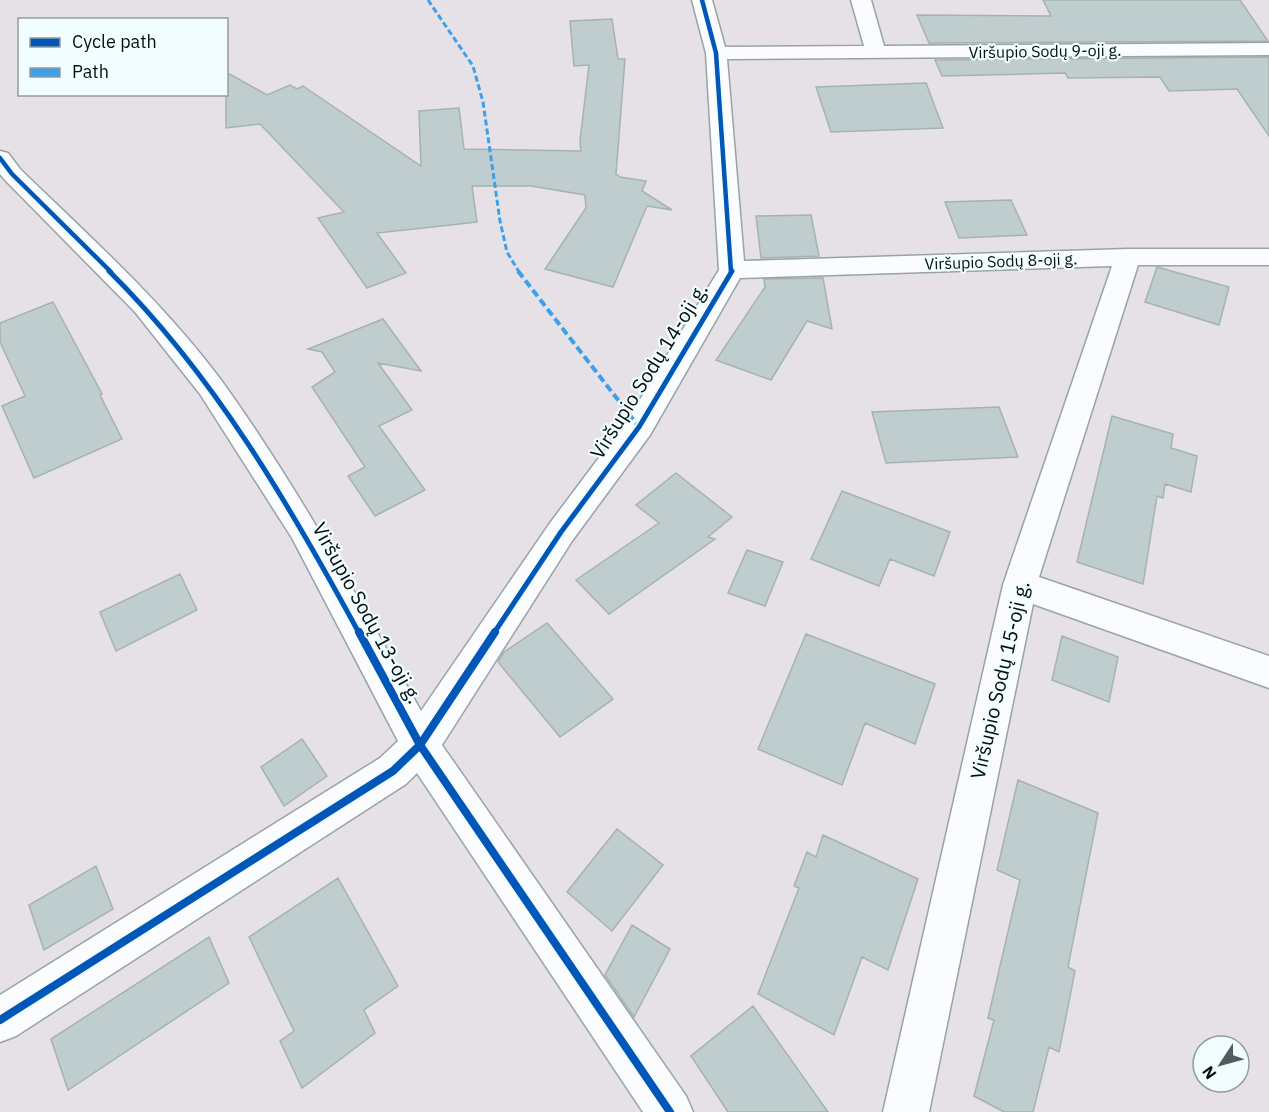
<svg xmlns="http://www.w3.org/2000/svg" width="1269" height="1112" viewBox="0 0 1269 1112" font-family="'IBM Plex Sans',sans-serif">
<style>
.green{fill:#e6e0e7;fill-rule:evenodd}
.building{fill:#c0cdce;stroke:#a5b2b3;stroke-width:1.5}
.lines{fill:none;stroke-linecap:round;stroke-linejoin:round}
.minor-casing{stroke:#97a3a5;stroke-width:3}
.minor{fill:#fafcfd;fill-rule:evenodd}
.quiet-far1{stroke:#3ca1ea;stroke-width:3;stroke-dasharray:6 3;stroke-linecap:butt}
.quiet{stroke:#3ca1ea;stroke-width:4;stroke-dasharray:8 4;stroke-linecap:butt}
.cycleway-far2-casing{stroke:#f1fdfe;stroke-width:7}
.cycleway-far1-casing{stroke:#f1fdfe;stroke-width:9}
.cycleway-casing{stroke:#f1fdfe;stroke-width:11}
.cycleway-far2{stroke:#0057b8;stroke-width:4.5}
.cycleway-far1{stroke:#0057b8;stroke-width:5}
.cycleway{stroke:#0057b8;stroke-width:8}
.labels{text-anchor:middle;stroke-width:4.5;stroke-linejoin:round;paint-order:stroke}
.far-street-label{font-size:16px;fill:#040e0f;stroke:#f1fdfe}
.street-label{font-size:20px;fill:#040e0f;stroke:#f1fdfe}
</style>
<rect width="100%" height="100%" fill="#ddedef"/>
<!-- green -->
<path class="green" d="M0,0H1269V1112H0ZM20,20H226V94H20ZM1203,1046H1239V1082H1203Z"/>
<!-- building -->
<path class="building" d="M1043,0H1240L1268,41L929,43L917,15L1051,16Z
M612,19L618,59H625L616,174L620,177L646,181L642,191L672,210L647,206L613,287L545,269L586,208L585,195L531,186H472L477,222L377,233L406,273L367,288L318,218L344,212L260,124L226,128V72L267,95L290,85L297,89L303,86L421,166L419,111L459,108L464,149L581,151L580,141L589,65L574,66L570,21Z
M1269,57V136L1237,89L1169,91L1160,77L1068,78L1065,73L942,76L935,60Z
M926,83L943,128L831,132L816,87Z
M1011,200L1027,235L959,238L945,202Z
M811,215L819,256L761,258L756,216Z
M1157,267L1229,287L1219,325L1145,302Z
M823,278L832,329L807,321L771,380L716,360L765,287L764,279Z
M53,302L102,394L100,395L122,439L34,478L2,406L25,396L0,342V323Z
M383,319L421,371L378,363L412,410L379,426L425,490L375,516L348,476L365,467L312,387L335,372L322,352L308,349Z
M999,407L1018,457L886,463L872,412Z
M1112,416L1173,434L1171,448L1197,456L1191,492L1165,484L1163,498L1157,496L1143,584L1077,562Z
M676,473L732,517L708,537L715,539L609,614L576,580L659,523L636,505Z
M842,491L950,532L934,576L890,559L879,586L811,559Z
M747,550L783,562L765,606L728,593Z
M180,574L197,610L116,651L100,612Z
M547,623L613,699L560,737L498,662L504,652Z
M806,634L935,684L915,744L865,723L842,785L758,749Z
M1062,636L1118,657L1109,702L1052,680Z
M302,739L327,776L284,806L261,767Z
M1018,780L1098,813L1068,967L1075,971L1059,1052L1049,1047L1033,1112H1004L974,1096L994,1020L988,1018L1020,880L997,870Z
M617,829L663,865L612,931L567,892Z
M823,835L918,879L888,970L862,957L834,1035L758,994L799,888L794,886L807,852L816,857Z
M96,866L113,909L44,950L29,905Z
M338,878L398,986L364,1010L375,1033L302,1088L280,1041L294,1031L249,937Z
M632,925L670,949L634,1017L605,975Z
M209,937L229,983L68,1090L51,1039Z
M753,1006L828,1112H728L691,1056Z"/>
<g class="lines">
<defs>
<path id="minor" d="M692,0H712L725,47L864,46L851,0H871L884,46L1269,43V55L727,59L744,261L1128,249H1269V265H1138L1039,577L1269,656V688L1033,604L929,1112H883L1003,585L1112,266L740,278L650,435L572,541L442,745L686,1096L693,1112H643L417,773L406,784L16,1036L0,1042V995L380,758L398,741L292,538L200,394L135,312L4,179L0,174V151L8,153L20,169C90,237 163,302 221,380C297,485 358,598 421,711L550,523L628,419L719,270L706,53Z"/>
</defs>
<!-- minor casing -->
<use href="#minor" class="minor-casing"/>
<!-- minor -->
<use href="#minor" class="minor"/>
<!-- quiet-far1 -->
<path class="quiet-far1" d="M428,0L473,66L483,102L500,221L507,252L519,272"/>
<!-- quiet -->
<path class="quiet" d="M518,271L639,427"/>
<defs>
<path id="cycleway-far2" d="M702,0L716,53L731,272
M0,158L12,174L111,272"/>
<path id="cycleway-far1" d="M109,271C214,375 289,504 359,633
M494,633L561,532L639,427L732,271"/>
<path id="cycleway" d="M359,632L420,745L670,1112
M0,1020L393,771L420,745L495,632"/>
</defs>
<!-- cycleway-far2 casing -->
<use href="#cycleway-far2" class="cycleway-far2-casing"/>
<!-- cycleway-far1 casing -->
<use href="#cycleway-far1" class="cycleway-far1-casing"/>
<!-- cycleway casing -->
<use href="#cycleway" class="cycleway-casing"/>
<!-- cycleway-far2 -->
<use href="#cycleway-far2" class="cycleway-far2"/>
<!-- cycleway-far1 -->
<use href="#cycleway-far1" class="cycleway-far1"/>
<!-- cycleway -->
<use href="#cycleway" class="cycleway"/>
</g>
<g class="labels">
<!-- far-street labels -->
<g class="far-street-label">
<text transform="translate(1045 51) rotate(-1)" y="6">Viršupio Sodų 9-oji g.</text>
<text transform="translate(1001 261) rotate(-2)" y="6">Viršupio Sodų 8-oji g.</text>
</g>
<!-- street labels -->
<g class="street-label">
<text transform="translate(649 371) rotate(-58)" y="7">Viršupio Sodų 14-oji g.</text>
<text transform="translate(367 613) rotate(61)" y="7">Viršupio Sodų 13-oji g.</text>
<text transform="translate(1000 680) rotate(-77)" y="7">Viršupio Sodų 15-oji g.</text>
</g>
</g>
<!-- legend -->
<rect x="18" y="18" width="210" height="78" fill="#f1fdfe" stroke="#929d9e" stroke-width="1.5"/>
<rect x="30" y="38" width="30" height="9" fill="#0057b8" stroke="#929d9e" stroke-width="1.5"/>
<text x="72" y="48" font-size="18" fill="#040e0f">Cycle path</text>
<rect x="30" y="68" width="30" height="9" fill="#3ca1ea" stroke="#929d9e" stroke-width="1.5"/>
<text x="72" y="78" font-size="18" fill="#040e0f">Path</text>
<!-- north arrow -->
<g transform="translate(1221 1064) rotate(234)"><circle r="28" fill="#f1fdfe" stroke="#929d9e" stroke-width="1.5"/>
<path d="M0-4.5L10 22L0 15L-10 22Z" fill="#505c5d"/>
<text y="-9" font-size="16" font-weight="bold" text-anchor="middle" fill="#040e0f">N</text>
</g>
</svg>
